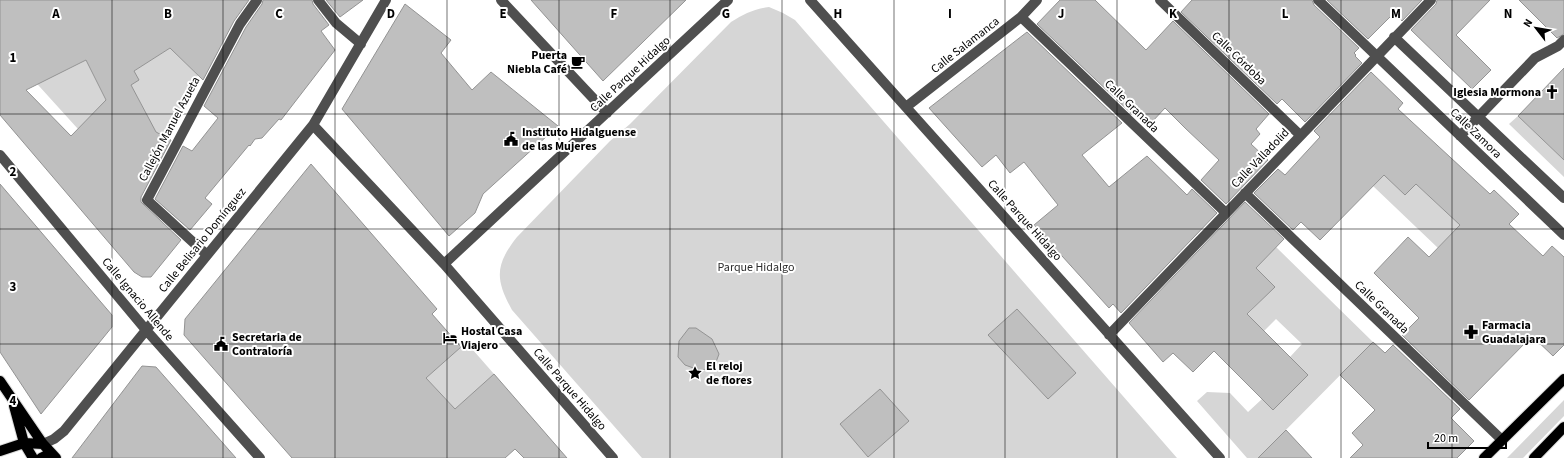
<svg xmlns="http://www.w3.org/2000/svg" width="1564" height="458" viewBox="0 0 1564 458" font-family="'Source Sans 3',sans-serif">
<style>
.green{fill:#d6d6d6}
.building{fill:#bfbfbf;stroke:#939393;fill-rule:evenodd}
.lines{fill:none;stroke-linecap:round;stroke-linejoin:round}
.major-casing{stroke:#dbdbdb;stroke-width:12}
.minor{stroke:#4f4f4f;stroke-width:10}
.major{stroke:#000;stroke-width:10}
.grid{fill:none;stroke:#000;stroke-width:1;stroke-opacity:0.55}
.labels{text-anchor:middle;stroke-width:4;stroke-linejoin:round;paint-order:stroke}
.street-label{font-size:12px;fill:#000;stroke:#fff}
.poi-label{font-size:12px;font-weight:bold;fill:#000;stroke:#fff;text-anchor:start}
.park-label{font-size:12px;fill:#2d2d2d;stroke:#fff}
.grid-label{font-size:13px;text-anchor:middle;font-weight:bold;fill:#000;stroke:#fff;stroke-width:4;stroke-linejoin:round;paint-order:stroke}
</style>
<rect width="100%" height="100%" fill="#fff"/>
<!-- green -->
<path class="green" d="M0,0H6L66,70L86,60L120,129H78L0,43Z
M769,7L783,13L795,20L1177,458H642L512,310C495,279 495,265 517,237L610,141L630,124L731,22C744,14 754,9 769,7Z
M170,48L198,75L167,138L140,124L147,115L131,85L134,71Z
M1518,116L1564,160V177L1509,124Z
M1352,144L1405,195L1416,184L1445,211L1449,208L1464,221L1438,248L1373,186Z
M1276,247L1373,342L1258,458H1247L1197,401L1207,392L1230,393L1248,412L1262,399L1273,410L1307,374L1290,357L1302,344L1276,319L1260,335L1244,318L1274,287L1256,268Z
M466,342L494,374L455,409L426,378Z
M1564,400V416L1523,458H1507Z"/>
<!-- building -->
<path class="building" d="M0,0H249L234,21L203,80L170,48L134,71L139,80L131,85L156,132L171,140L141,197V202L181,240L151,277H142L134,272L0,115ZM86,60L106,100L71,136L26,90Z
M263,0H312L313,4L329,25L321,31L335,50L281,120L279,119L262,138L255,139L250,146L249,145L205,198L212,204L190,230L155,199L183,146L192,151L218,118L204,106L246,27L262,4Z
M326,0H363L340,17Z
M531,0H686L603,81Z
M1060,0H1095L1146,50L1173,21L1269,114L1256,129L1260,134L1251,144L1268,160L1226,204L1201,180L1219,160L1185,128L1165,108L1151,123L1138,111L1133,115L1037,24Z
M1192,0H1312L1314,5L1359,48L1354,53L1356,55L1355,56L1362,63L1305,122L1282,99L1277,104L1181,12Z
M1327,0H1422L1402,21L1394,13L1368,39Z
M1437,0H1490L1456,35L1491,70L1472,89L1411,30L1436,4Z
M1519,0H1564V34L1557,38Z
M405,4L451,40L441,53L472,90L491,72L558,126L483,194L475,213L449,236L342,109Z
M1027,32L1122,123L1082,155L1109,187L1147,156L1187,195L1192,189L1217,213L1121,313L1113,304L1109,308L1034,225L1058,205L1024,162L1010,173L996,155L982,167L929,108Z
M1564,68V160L1518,116Z
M1371,72L1403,103L1398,109L1490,194L1494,190L1519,214L1509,224L1543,256L1552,246L1564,257V345L1553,356L1532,336L1469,400L1402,335L1419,318L1374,273L1408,237L1429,257L1460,225L1416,184L1405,195L1384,175L1320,240L1301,222L1293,230L1254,193L1278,169L1285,175L1320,137L1314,131Z
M311,164L437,309L432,314L461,347L426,378L455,409L494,374L567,458H524L515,449L505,458H292L184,335L185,319Z
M0,184L112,315V327L41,414L0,352Z
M1245,202L1284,239L1256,268L1275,287L1247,314L1308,375L1273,410L1214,351L1193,372L1173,353L1163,362L1129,323Z
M1017,309L1076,373L1048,399L988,335Z
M689,328H696L712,339L719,354L716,362L702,371L685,365L678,357L679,341Z
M1373,342L1385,353L1393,345L1460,409L1451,418L1474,441L1457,458H1350L1363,445L1352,433L1375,410L1340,375Z
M142,366L156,367L236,458H72Z
M880,389L909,421L868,457L840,424Z
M1286,430L1312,458H1258Z"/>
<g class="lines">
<defs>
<path id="major" d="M0,381L43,444L56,458
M14,406L24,443L33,458
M0,451L24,443L43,444
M41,458L51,453
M1484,458L1564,379
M1534,458L1564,427"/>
</defs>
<!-- major casing -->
<use href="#major" class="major-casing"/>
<!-- minor -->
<path class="minor" d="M318,0L336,23L361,44
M501,0L607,113
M810,0L1220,458
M1160,0L1300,135
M1318,0L1564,235
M1021,17L1226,213
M1394,37L1564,198
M906,107L1021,17L1037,0
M313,125L444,264L613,458
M1460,136L1535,58L1558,46L1564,40
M0,155L146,330L260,458
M1245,193L1502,440
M207,255L147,200L240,24L257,0
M444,264L728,0
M1109,335L1431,0
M43,444L54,439L64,431L313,125L386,0"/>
<!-- major -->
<use href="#major" class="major"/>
</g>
<!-- grid -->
<path class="grid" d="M112,0V458M223,0V458M335,0V458M447,0V458M559,0V458M670,0V458M782,0V458M894,0V458M1005,0V458M1117,0V458M1229,0V458M1341,0V458M1452,0V458M0,114H1564M0,229H1564M0,344H1564"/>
<!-- icons -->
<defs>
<symbol id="cafe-bare" viewBox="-9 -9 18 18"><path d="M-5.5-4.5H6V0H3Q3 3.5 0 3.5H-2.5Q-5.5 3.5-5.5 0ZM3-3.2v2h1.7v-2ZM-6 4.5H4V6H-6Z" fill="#000" stroke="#fff" stroke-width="2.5" paint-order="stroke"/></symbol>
<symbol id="church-bare" viewBox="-9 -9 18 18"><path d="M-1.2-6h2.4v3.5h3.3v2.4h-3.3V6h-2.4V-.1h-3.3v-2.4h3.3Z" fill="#000" stroke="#fff" stroke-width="2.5" paint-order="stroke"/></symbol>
<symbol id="civic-bare" viewBox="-9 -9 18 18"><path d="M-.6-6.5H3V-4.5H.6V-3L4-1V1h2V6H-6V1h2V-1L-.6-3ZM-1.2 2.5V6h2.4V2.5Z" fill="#000" stroke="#fff" stroke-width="2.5" paint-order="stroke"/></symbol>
<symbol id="pharmacy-bare" viewBox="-9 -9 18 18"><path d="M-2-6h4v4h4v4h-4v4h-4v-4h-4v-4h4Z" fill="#000" stroke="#fff" stroke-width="2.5" paint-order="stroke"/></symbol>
<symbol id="hotel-bare" viewBox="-9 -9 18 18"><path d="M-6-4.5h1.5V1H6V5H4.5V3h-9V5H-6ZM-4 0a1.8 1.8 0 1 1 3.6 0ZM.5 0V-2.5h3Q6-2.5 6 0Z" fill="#000" stroke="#fff" stroke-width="2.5" paint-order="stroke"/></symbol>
<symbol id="sight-bare" viewBox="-9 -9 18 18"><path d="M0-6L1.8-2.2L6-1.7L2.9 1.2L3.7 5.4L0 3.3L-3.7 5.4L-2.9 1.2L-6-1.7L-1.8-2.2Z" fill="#000" stroke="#fff" stroke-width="2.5" paint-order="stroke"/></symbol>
</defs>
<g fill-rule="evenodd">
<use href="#cafe-bare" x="568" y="52" width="20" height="20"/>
<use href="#church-bare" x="1542" y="82" width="20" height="20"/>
<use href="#civic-bare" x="501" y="129" width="20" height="20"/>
<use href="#pharmacy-bare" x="1461" y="322" width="20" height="20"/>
<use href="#hotel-bare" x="440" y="328" width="20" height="20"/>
<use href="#civic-bare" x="211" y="334" width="20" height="20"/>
<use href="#sight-bare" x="685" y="363" width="20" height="20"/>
</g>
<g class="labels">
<!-- street labels -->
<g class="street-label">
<text transform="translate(965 45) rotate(-38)" y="4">Calle Salamanca</text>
<text transform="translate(1239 58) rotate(44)" y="4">Calle Córdoba</text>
<text transform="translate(630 74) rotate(-43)" y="4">Calle Parque Hidalgo</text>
<text transform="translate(1132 106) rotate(44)" y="4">Calle Granada</text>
<text transform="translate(169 129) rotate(-62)" y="4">Callejón Manuel Azueta</text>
<text transform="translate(1476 133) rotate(44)" y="4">Calle Zamora</text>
<text transform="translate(1260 158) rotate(-46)" y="4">Calle Valladolid</text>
<text transform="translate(1025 220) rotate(48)" y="4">Calle Parque Hidalgo</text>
<text transform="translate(202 240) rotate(-51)" y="4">Calle Belisario Domínguez</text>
<text transform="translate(138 299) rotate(50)" y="4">Calle Ignacio Allende</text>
<text transform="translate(1382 307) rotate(44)" y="4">Calle Granada</text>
<text transform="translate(570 389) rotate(49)" y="4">Calle Parque Hidalgo</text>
</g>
<!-- poi labels -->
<g class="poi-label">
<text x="567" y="59" text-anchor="end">Puerta<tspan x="567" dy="14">Niebla Café</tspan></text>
<text x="1541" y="96" text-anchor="end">Iglesia Mormona</text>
<text x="522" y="136">Instituto Hidalguense<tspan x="522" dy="14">de las Mujeres</tspan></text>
<text x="1482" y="329">Farmacia<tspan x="1482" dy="14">Guadalajara</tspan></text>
<text x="461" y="335">Hostal Casa<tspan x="461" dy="14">Viajero</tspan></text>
<text x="232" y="341">Secretaria de<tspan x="232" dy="14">Contraloría</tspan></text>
<text x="706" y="370">El reloj<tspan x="706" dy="14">de flores</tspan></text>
</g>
<!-- park labels -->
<g class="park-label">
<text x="756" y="271">Parque Hidalgo</text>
</g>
</g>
<g class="grid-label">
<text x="56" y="18">A</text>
<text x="168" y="18">B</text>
<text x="279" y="18">C</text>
<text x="391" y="18">D</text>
<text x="503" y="18">E</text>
<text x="614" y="18">F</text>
<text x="726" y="18">G</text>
<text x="838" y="18">H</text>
<text x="950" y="18">I</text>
<text x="1061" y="18">J</text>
<text x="1173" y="18">K</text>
<text x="1285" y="18">L</text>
<text x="1396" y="18">M</text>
<text x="1508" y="18">N</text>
<text x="13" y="62">1</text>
<text x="13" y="176">2</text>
<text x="13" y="291">3</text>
<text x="13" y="405">4</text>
</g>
<!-- north arrow -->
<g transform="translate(1536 28) rotate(301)" stroke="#ffffff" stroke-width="3" paint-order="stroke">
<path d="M0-3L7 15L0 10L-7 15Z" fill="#000000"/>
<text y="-6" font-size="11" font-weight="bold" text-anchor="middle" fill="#000000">N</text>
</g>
<!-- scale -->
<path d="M1428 442v6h78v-6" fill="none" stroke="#000000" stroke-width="2"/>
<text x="1434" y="442" font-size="12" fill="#000000" stroke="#ffffff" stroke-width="3" paint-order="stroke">20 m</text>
</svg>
